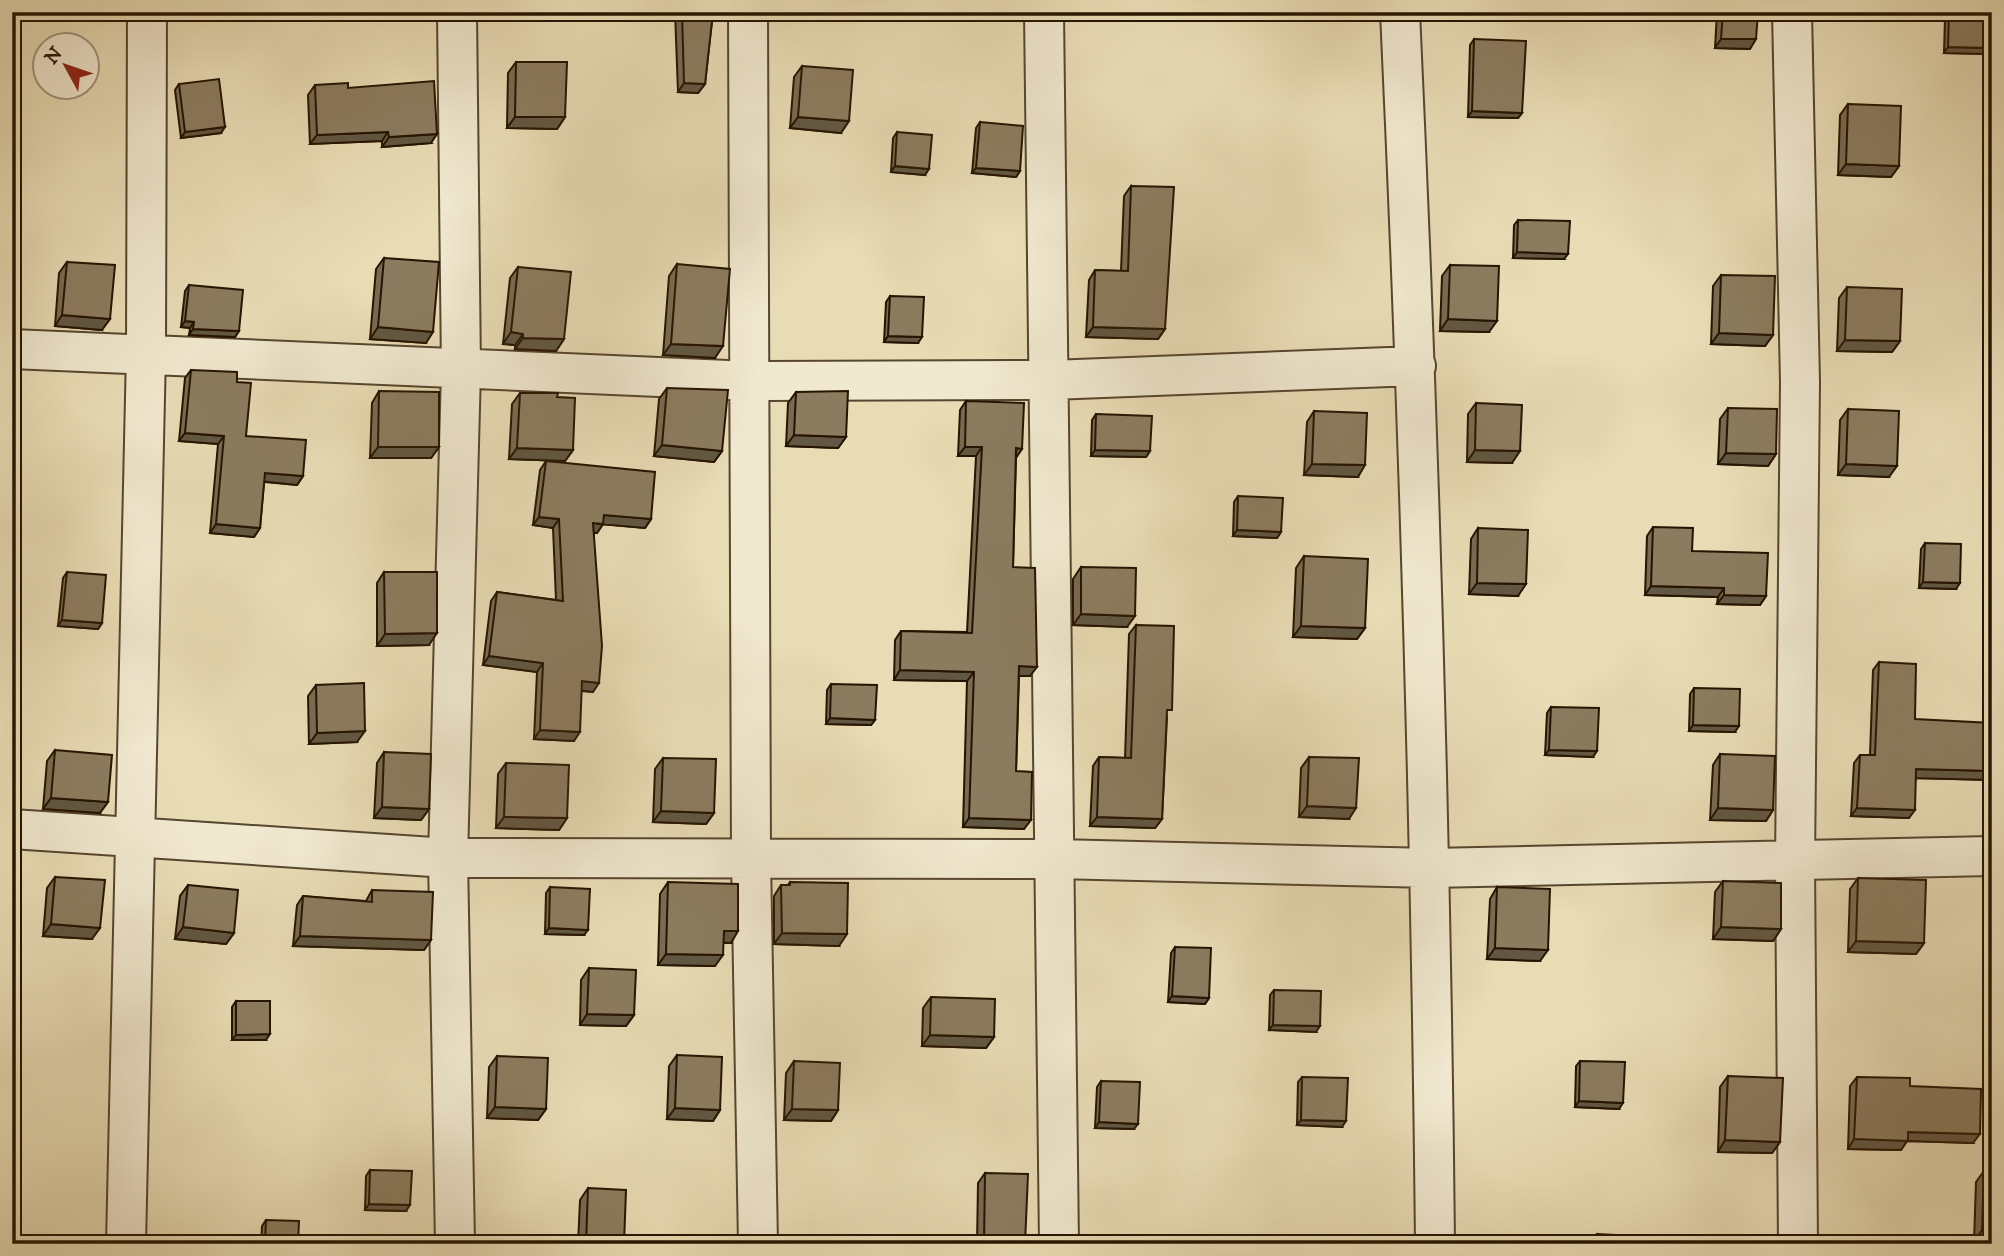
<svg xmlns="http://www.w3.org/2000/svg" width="2004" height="1256" viewBox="0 0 2004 1256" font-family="'IM FELL DW Pica',serif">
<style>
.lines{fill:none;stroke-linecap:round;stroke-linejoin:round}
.minor-casing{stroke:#56462e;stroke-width:42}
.minor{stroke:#f0e8cf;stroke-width:38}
.wall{fill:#786b52;stroke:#261401;stroke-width:2}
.shaded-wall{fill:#615742;stroke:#261401;stroke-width:2}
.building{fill:#8b7c5f;stroke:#261401;stroke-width:2}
</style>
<rect width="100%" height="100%" fill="#e8dcb5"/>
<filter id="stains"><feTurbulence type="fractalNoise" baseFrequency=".00286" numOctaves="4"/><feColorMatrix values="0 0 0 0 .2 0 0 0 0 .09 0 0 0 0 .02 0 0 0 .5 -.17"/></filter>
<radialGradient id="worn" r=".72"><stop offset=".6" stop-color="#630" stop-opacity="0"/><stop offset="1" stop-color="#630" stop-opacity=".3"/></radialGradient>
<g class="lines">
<defs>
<path id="minor" d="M748,12L751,860L758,1244
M1044,12L1059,1244
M1400,12C1419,423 1431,833 1435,1244
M1792,12L1800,382L1795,862L1798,1244
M12,349L751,381L1051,380L1416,366
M12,829L448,858L1056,859L1431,868L1992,856
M126,1244L146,353L147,12
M455,1244L448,858L461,370L457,12"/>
</defs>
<!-- minor casing -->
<use href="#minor" class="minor-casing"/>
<!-- minor -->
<use href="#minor" class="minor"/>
</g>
<!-- wall -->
<path class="wall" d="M675,12H713L705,84L698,93L678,92Z
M1717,12H1758L1750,49L1715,48Z
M1949,12L1985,54L1944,53L1945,18Z
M1474,39L1522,113L1518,118L1468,117L1470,45Z
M516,62L565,117L557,129L507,128L508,73Z
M802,66L841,133L790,128L794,77Z
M179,84L221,133L181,138L175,90Z
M315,85L348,88L431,143L382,147V141L310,144L308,95Z
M1848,104L1899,166L1891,177L1838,175L1840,115Z
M980,122L1020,171L1016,177L972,173L976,128Z
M897,132L925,175L891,172L893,138Z
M1131,186L1165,329L1158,339L1086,337L1089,280L1095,270L1121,271L1124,196Z
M1518,220L1564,259L1513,258L1514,225Z
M384,258L426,343L370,339L376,269Z
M67,262L102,330L55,326L59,273Z
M677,264L715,358L663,355L669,276Z
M1450,265L1489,332L1440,331L1442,276Z
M518,267L564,339L556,351L515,349V345L503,344L510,278Z
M1721,275L1773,335L1765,346L1711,344L1713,286Z
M189,285L239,331L235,337L189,335L190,328L181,327L185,291Z
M1847,287L1900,341L1892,352L1837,351L1839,298Z
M890,296L918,343L884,342L886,302Z
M191,370L237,382L246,436L303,476L297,485L264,482L260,528L254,537L210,533L218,444L179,441L185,378Z
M667,388L722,451L714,462L654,456L659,399Z
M379,391L439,447L431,458H370L372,403Z
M796,392L846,437L838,448L786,446L788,403Z
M520,393L557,397L573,450L565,461L509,459L512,404Z
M966,401L1016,458L1013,567L1030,676H1019L1016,771L1024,829L963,827L967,681L894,680L895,640L901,631L967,632L976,456H958L960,410Z
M1476,403L1512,463L1467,462L1468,414Z
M1728,408L1776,454L1768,466L1718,464L1720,419Z
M1848,409L1889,477L1838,475L1840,420Z
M1314,411L1358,477L1304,475L1307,422Z
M1096,414L1150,451L1146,457L1091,456L1092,420Z
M546,461L651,519L645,528L603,524L597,533H594L593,692L581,691L574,741L534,739L537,672L483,665L491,601L497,592L556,600L553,528L533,525L540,470Z
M1238,496L1281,532L1277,538L1233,536L1234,502Z
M1653,527L1766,596L1760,605L1717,604L1718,597L1645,595L1647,536Z
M1478,528L1518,596L1469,594L1471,539Z
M1925,543L1956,589L1919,588L1921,549Z
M1304,556L1365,628L1357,639L1293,637L1296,568Z
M1081,567L1127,627L1073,625V579Z
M67,572L102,623L98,629L58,626L63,578Z
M384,572L429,645L377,646V583Z
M1136,625L1167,717L1162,819L1155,828L1090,826L1093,766L1099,757L1125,758L1129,634Z
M1879,662L1915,719L1992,771L1991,780L1916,778L1909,818L1851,816L1854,763L1860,755H1870L1873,670Z
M831,684L875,720L871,725L826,724L827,690Z
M316,685L357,742L309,744L308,696Z
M1694,688L1735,732L1689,731L1690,694Z
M1551,707L1593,757L1545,755L1547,713Z
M55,750L100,813L43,809L47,761Z
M384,752L429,809L421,820L374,818L377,763Z
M1720,754L1773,810L1766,821L1710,820L1713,765Z
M1309,757L1349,819L1299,817L1301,768Z
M663,758L714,813L706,824L653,822L655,769Z
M506,763L567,818L559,830L496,828L498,774Z
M55,877L92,939L43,936L47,888Z
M1858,878L1924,943L1916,954L1848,952L1850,889Z
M1723,881L1781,929L1773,941L1713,939L1715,892Z
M668,882L731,943H723L715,966L658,965L660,894Z
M790,882L839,946L774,944V896L781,885H788Z
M188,885L234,933L226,944L175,939L180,896Z
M550,887L584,935L545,934L546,893Z
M1497,887L1540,961L1487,959L1490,899Z
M372,890L431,940L424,950L293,946L297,905L303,896L366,901Z
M1175,947L1209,998L1205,1004L1168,1002L1171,953Z
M589,968L634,1015L626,1026L580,1025L581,980Z
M1274,990L1316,1032L1269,1030L1270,995Z
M931,997L994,1037L986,1048L922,1046L923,1008Z
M236,1001L266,1040H232V1007Z
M677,1055L720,1110L713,1121L667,1119L669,1066Z
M497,1056L546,1109L538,1120L487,1118L489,1067Z
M794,1061L838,1110L831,1121L784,1120L786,1073Z
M1580,1061L1619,1109L1575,1107L1576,1066Z
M1728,1076L1780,1142L1772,1153L1718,1152L1720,1087Z
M1302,1077L1342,1127L1297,1125L1298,1082Z
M1857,1077L1910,1086L1973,1143L1907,1141L1901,1150L1848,1149L1850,1086Z
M1101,1081L1134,1129L1095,1128L1097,1087Z
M370,1170L406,1211L365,1210L366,1176Z
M1984,1171L1992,1242H1974L1976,1182Z
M985,1173L1025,1244H977L978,1183Z
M588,1188L624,1244H578L580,1200Z
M266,1220L298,1244H261L262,1226Z
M1597,1234L1634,1244H1593V1240Z
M189,1236L243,1244H184Z"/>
<!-- shaded-wall -->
<path class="shaded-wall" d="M534,13L568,15L564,21L530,19Z
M1721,39H1756L1750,49L1715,48Z
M1948,47L1989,48L1985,54L1944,53Z
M684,83L705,84L698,93L678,92Z
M1472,111L1522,113L1518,118L1468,117Z
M515,117H565L557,129L507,128Z
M798,117L849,121L841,133L790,128Z
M225,127L221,133L181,138L185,132Z
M388,132L382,141L310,144L317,135Z
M437,134L431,143L382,147L389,137Z
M1846,164L1899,166L1891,177L1838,175Z
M895,166L929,169L925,175L891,172Z
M976,168L1020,171L1016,177L972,173Z
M1517,252L1568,254L1564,259L1513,258Z
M62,315L110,319L102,330L55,326Z
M1448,319L1497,321L1489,332L1440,331Z
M185,321L194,322L190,328L181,327Z
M378,327L433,332L426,343L370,339Z
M1093,327L1165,329L1158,339L1086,337Z
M193,329L239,331L235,337L189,335Z
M511,332L523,334L515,345L503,344Z
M1719,333L1773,335L1765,346L1711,344Z
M888,336L922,337L918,343L884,342Z
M523,338L564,339L556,351L515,349Z
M1845,340L1900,341L1892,352L1837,351Z
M671,344L723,346L715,358L663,355Z
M185,433L224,436L218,444L179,441Z
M794,435L846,437L838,448L786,446Z
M662,445L722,451L714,462L654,456Z
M378,447H439L431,458H370Z
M965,447H982L976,456H958Z
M517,448L573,450L565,461L509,459Z
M1016,448L1022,449L1016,458Z
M1095,450L1150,451L1146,457L1091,456Z
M1475,450L1520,451L1512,463L1467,462Z
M1726,453L1776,454L1768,466L1718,464Z
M1312,464L1365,465L1358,477L1304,475Z
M1846,464L1897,466L1889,477L1838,475Z
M265,473L303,476L297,485L259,481Z
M604,515L651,519L645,528L598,524Z
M539,517L559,519L553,528L533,525Z
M593,523L603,524L597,533L587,532Z
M216,524L260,528L254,537L210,533Z
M1237,530L1281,532L1277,538L1233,536Z
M1923,582L1960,583L1956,589L1919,588Z
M1477,583L1526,584L1518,596L1469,594Z
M1651,586L1724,588L1718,597L1645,595Z
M1724,595L1766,596L1760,605L1717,604Z
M1081,614L1135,616L1127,627L1073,625Z
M62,620L102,623L98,629L58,626Z
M1301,626L1365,628L1357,639L1293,637Z
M437,633L429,645L377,646L385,634Z
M489,656L543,663L537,672L483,665Z
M1019,666L1037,667L1030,676H1013Z
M900,670L974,672L967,681L894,680Z
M582,681L599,683L593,692L576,690Z
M830,718L875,720L871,725L826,724Z
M1693,725L1739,726L1735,732L1689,731Z
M540,730L580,732L574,741L534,739Z
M365,731L357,742L309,744L317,733Z
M1549,750L1597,751L1593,757L1545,755Z
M1916,769L1992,771V779L1991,780L1910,778Z
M51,798L108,802L100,813L43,809Z
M1307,806L1356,808L1349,819L1299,817Z
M382,807L429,809L421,820L374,818Z
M1718,808L1773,810L1766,821L1710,820Z
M1857,808L1915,810L1909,818L1851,816Z
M661,811L714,813L706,824L653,822Z
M504,817L567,818L559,830L496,828Z
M1097,817L1162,819L1155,828L1090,826Z
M969,818L1031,820L1024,829L963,827Z
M51,924L100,928L92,939L43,936Z
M183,927L234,933L226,944L175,939Z
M1721,927L1781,929L1773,941L1713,939Z
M549,928L588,930L584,935L545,934Z
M724,931H738L731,943L716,942Z
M782,933L847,934L839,946L774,944Z
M300,936L431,940L424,950L293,946Z
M1856,941L1924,943L1916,954L1848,952Z
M1495,948L1548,950L1540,961L1487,959Z
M666,954L723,955L715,966L658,965Z
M1172,996L1209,998L1205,1004L1168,1002Z
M587,1014L634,1015L626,1026L580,1025Z
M1273,1025L1320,1026L1316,1032L1269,1030Z
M270,1034L266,1040H232L236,1035Z
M930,1035L994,1037L986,1048L922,1046Z
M1579,1101L1623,1103L1619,1109L1575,1107Z
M495,1107L546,1109L538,1120L487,1118Z
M675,1108L720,1110L713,1121L667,1119Z
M792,1109L838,1110L831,1121L784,1120Z
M1301,1120L1346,1121L1342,1127L1297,1125Z
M1099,1122L1138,1124L1134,1129L1095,1128Z
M1908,1132L1980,1134L1973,1143L1907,1141L1901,1150L1848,1149L1854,1139Z
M1725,1140L1780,1142L1772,1153L1718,1152Z
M369,1204L410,1205L406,1211L365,1210Z
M1982,1230L1992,1231V1242H1974Z"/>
<!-- building -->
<path class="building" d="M534,12H568V15L534,13Z
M682,12H713L705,84L684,83Z
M1723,12H1758L1756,39H1721Z
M1949,12L1990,14L1989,48L1948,47Z
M1474,39L1526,41L1522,113L1472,111Z
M516,62H567L565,117H515Z
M802,66L853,70L849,121L798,117Z
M219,79L225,127L185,132L179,84Z
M434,81L437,134L389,137L388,132L317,135L315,85L348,83V88Z
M1848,104L1901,106L1899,166L1846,164Z
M980,122L1023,126L1020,171L976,168Z
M897,132L932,135L929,169L895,166Z
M1131,186L1174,187L1165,329L1093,327L1095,270L1128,271Z
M1518,220L1570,221L1568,254L1517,252Z
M384,258L439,262L433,332L378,327Z
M67,262L115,265L110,319L62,315Z
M677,264L730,269L723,346L671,344Z
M1450,265L1499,266L1497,321L1448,319Z
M518,267L571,272L564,339L523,338V334L511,332Z
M1721,275L1775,276L1773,335L1719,333Z
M189,285L243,290L239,331L193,329L194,322L185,321Z
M1847,287L1902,289L1900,341L1845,340Z
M890,296L924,297L922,337L888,336Z
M191,370L237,372V382L251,383L246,436L306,440L303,476L265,473L260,528L216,524L224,436L185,433Z
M667,388L728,390L722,451L662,445Z
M379,391L439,392V447H378Z
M848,391L846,437L794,435L796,392Z
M520,393H558L557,397L575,398L573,450L517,448Z
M966,401L1024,403L1022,449L1016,448L1013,567L1035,568L1037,667L1019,666L1016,771L1032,772L1031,820L969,818L974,672L900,670L901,631L972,633L982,447H965Z
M1476,403L1522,405L1520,451L1475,450Z
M1728,408L1777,409L1776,454L1726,453Z
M1848,409L1899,411L1897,466L1846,464Z
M1314,411L1367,413L1365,465L1312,464Z
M1096,414L1152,416L1150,451L1095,450Z
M546,461L655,472L651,519L604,515L603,524L593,523L602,646L599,683L582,681L580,732L540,730L543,663L489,656L497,592L563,601L559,519L539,517Z
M1238,496L1283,498L1281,532L1237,530Z
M1653,527L1693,528L1692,551L1768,553L1766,596L1724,595V588L1651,586Z
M1478,528L1528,530L1526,584L1477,583Z
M1925,543L1961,544L1960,583L1923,582Z
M1304,556L1368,559L1365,628L1301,626Z
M1081,567L1136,568L1135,616L1081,614Z
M67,572L106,575L102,623L62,620Z
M384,572H437V633L385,634Z
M1136,625L1174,626L1172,710H1167L1162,819L1097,817L1099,757L1131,758Z
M1879,662L1916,664L1915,719L1992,723V771L1916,769L1915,810L1857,808L1860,755H1875Z
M364,683L365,731L317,733L316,685Z
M831,684L877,685L875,720L830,718Z
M1694,688L1740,689L1739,726L1693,725Z
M1551,707L1599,708L1597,751L1549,750Z
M55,750L112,755L108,802L51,798Z
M384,752L431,754L429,809L382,807Z
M1720,754L1775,756L1773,810L1718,808Z
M1309,757L1359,758L1356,808L1307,806Z
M663,758L716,759L714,813L661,811Z
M506,763L569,765L567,818L504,817Z
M55,877L105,880L100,928L51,924Z
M1858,878L1926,880L1924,943L1856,941Z
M1723,881L1781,883V929L1721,927Z
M668,882L738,884V931H724L723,955L666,954Z
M790,882L848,883L847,934L782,933L781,885H790Z
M188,885L238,890L234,933L183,927Z
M550,887L590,889L588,930L549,928Z
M1497,887L1550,889L1548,950L1495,948Z
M372,890L433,892L431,940L300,936L303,896L372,902Z
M1175,947L1211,948L1209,998L1172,996Z
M589,968L636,970L634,1015L587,1014Z
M1274,990L1321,991L1320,1026L1273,1025Z
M931,997L995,999L994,1037L930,1035Z
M236,1001H270V1034L236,1035Z
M677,1055L722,1057L720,1110L675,1108Z
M497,1056L548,1058L546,1109L495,1107Z
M794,1061L840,1063L838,1110L792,1109Z
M1580,1061L1625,1062L1623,1103L1579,1101Z
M12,1064H17L14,1101H12Z
M1728,1076L1783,1078L1780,1142L1725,1140Z
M1302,1077L1348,1078L1346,1121L1301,1120Z
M1857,1077L1910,1078V1086L1981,1089L1980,1134L1908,1132V1141L1854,1139Z
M1101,1081L1140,1082L1138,1124L1099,1122Z
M370,1170L412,1171L410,1205L369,1204Z
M1984,1171H1992V1231L1982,1230Z
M985,1173L1028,1174L1025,1244H984Z
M588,1188L626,1190L624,1244H586Z
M266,1220L299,1221L298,1244H265Z
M1597,1234L1634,1236V1244H1597Z
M189,1236L243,1238V1244H189Z
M1864,1238L1904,1239V1244H1863Z
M1501,1241H1549V1244H1501Z"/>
<!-- margin -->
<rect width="2004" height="1256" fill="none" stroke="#e8dcb5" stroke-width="42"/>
<rect x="14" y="14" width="1976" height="1228" fill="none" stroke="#261401" stroke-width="3.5"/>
<rect x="21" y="21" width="1962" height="1214" fill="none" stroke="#261401" stroke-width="2"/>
<!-- north arrow -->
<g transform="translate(66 66) rotate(310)"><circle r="33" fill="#f0e8cf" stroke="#9f937d" stroke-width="2"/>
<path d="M0-5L12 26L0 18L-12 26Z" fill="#8f2418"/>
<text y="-10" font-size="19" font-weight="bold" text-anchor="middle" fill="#261401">N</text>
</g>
<rect width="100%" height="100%" filter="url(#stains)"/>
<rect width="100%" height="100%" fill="url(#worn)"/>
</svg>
